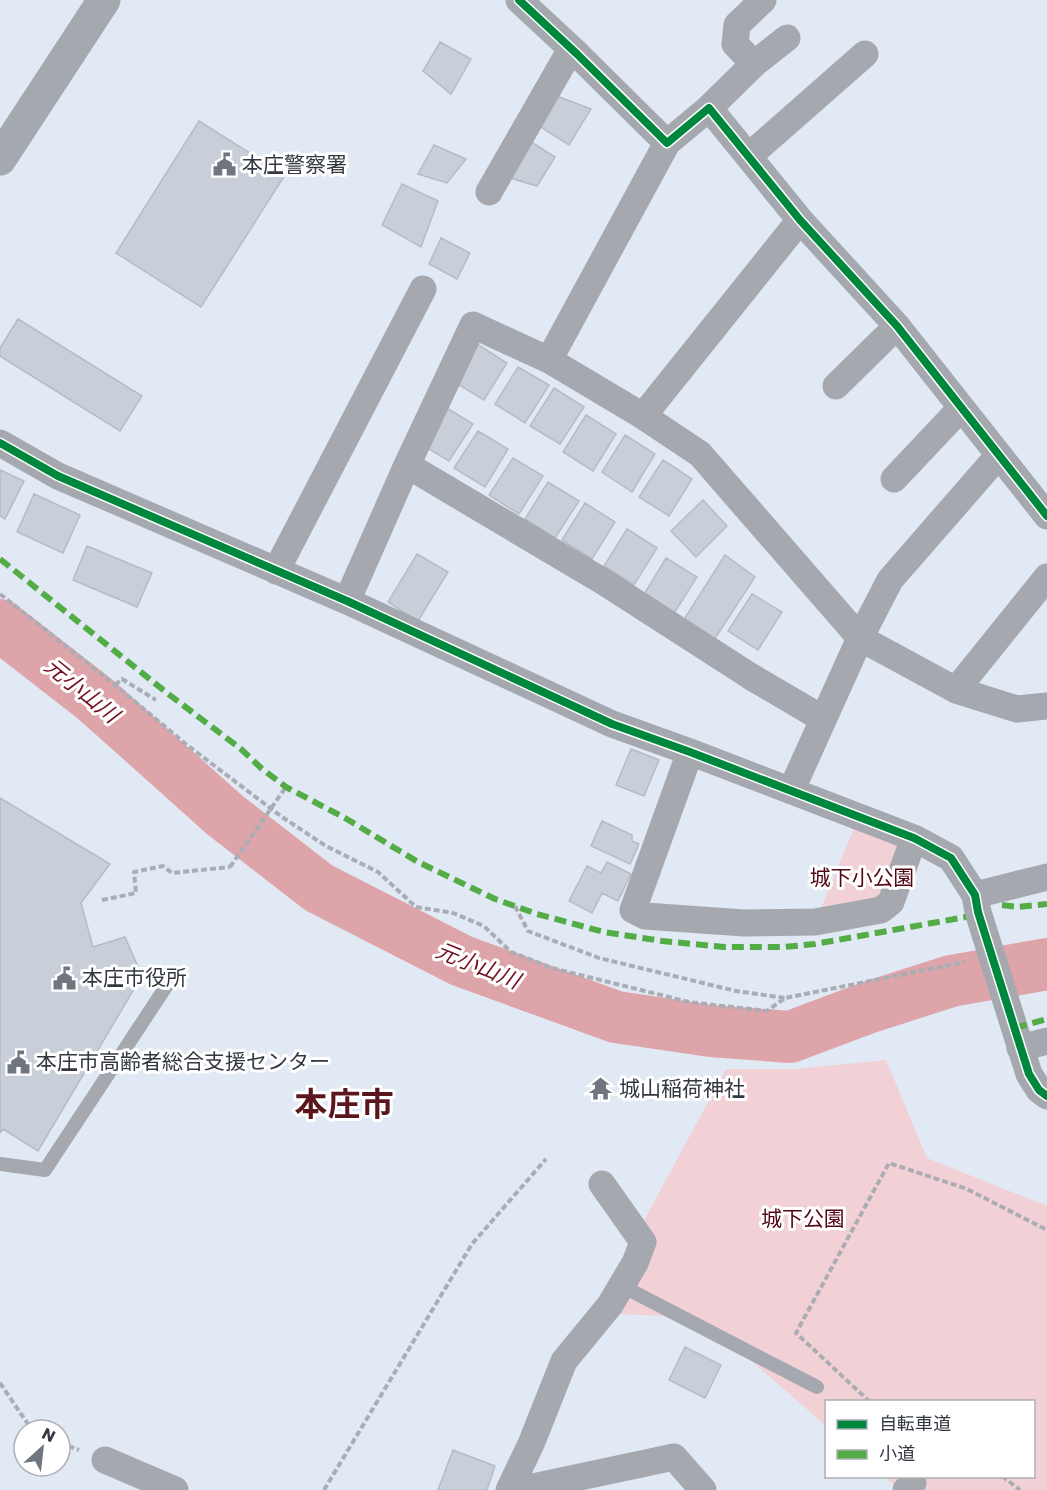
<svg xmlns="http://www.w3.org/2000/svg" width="1047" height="1490" viewBox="0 0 1047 1490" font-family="Poppins,'Noto Sans JP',sans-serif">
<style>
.green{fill:#f2d1d6}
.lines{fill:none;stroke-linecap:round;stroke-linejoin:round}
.river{stroke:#dda4a9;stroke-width:52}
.building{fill:#c9cfd8;stroke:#b6bcc5;stroke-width:1.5}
.path{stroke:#aaaeb4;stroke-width:4;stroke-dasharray:6 3;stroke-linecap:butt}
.lane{stroke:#a5a8ae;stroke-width:14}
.street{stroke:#a5a8ae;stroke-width:27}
.secondary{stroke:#a4a8af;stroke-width:33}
.path-bridge{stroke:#aaaeb4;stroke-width:4;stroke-dasharray:6 3;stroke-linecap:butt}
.quiet{stroke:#54ac46;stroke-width:6;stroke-dasharray:12 6;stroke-linecap:butt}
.cycleway-casing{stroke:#fff;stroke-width:11}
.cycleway{stroke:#00873e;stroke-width:8}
.labels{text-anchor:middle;stroke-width:6;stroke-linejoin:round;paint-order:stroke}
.poi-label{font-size:21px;fill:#333840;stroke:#fff;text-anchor:start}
.park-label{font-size:21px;fill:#530714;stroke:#fff}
.water-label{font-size:22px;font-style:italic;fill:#740e1f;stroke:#fff}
.town-label{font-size:33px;font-weight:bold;fill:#5b161d;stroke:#fff}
</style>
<rect width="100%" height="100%" fill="#e1e9f5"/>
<!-- green -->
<path class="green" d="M855,826L895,841L900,850L883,897L819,913Z
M886,1060L927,1158L1047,1206V1490H900L885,1477L1034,1476V1402H826V1426L713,1327L666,1316L616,1314L629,1248L726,1069H796Z"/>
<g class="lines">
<!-- river -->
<path class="river" d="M0,625L95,699L226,816L319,888L462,961L616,1017L711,1031L790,1037L870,1007L951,981L1047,964"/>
</g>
<!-- building -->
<path class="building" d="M440,42L471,59L451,94L423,71Z
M554,95L591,109L569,145L536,124Z
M199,121L285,175L201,307L116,253Z
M525,138L555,157L537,186L500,175Z
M434,145L466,159L447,183L418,174Z
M402,184L438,201L421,247L382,225Z
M441,238L470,253L457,279L429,264Z
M18,319L142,396L120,431L0,356V348Z
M477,344L507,363L484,400L454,382Z
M518,367L549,385L525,423L495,404Z
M554,388L584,407L560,444L530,426Z
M442,405L473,424L449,461L419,443Z
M586,415L616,434L593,471L563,452Z
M478,431L508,449L485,487L454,468Z
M625,435L655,454L632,492L602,472Z
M513,458L543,476L519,514L489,495Z
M663,460L692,479L669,516L639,497Z
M0,470L24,481L5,519L0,516Z
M548,482L579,501L555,538L525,519Z
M34,494L80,515L63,553L17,532Z
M703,500L727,526L696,557L671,531Z
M585,503L615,522L592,559L562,540Z
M627,529L657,548L634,585L604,566Z
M87,546L152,573L137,607L73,580Z
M417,554L448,572L418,621L388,602Z
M725,555L755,577L714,640L683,621Z
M666,558L697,577L673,615L643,596Z
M752,594L782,612L758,650L728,631Z
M631,749L659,760L644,796L616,785Z
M0,798L110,864L81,903L93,947L125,937L138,967L117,971L137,984L38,1151L3,1129L0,1133Z
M602,821L632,835V841L639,844L630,864L591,846Z
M607,862L631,874L618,901L602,893L592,913L569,901L587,866L601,873Z
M685,1347L721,1365L705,1398L669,1380Z
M453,1450L495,1466L487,1490H438Z"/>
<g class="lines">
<!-- path -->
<path class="path" d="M0,594L115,685L187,745L282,817L326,846L378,872L416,907L453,913L484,926L511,952L552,968L689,1002L767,1011L785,998L965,962
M115,685L122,679L156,700
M102,900L136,893L134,872L163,866L172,873L230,867
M515,906L528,931L599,958L736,991L785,998
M0,1383L32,1430
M870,1402L796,1333L889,1163L967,1189L1047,1230
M60,1443L79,1450
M1002,1476L1020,1490
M324,1490L472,1244L546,1159"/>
<!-- lane -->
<path class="lane" d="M0,1164L45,1170L171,979
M622,1286L817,1387"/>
<!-- street -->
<path class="street" d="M519,0L577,54L667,143L709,108L800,220L897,326L1047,516
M754,64L735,44L737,25L763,0
M709,108L754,64L787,38
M749,156L865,54
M489,192L571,49
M549,360L667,143
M836,386L897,326
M643,416L700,454L860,638L890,580L998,456
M0,443L58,476L347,601L612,724L690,752L914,838L951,858L975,895L978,912L1029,1074L1039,1090L1047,1096
M407,465L604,582L750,676L823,719
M894,479L961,408
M276,571L423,289
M347,601L407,465L473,325L549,360L643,416L800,220
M956,690L1017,709L1047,706
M690,752L633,910L645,916L744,923L815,922L881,910L891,902L914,838
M791,791L860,638L956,690L1047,577
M975,895L1047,877
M1020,1048L1047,1041
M105,1460L175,1490
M509,1490L531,1444L564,1361L610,1305L635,1263L643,1242L602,1184
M519,1490L674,1457L703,1490
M906,1490L913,1483"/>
<!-- secondary -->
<path class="secondary" d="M0,159L104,0"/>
<!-- path-bridge -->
<path class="path-bridge" d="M230,867L286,787"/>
<!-- quiet -->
<path class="quiet" d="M0,559L167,693L241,749L261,768L286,787L345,818L418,862L495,899L537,914L604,932L662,941L724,947H784L815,944L966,917
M1002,905L1018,907L1047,904
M1015,1028L1047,1019"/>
<defs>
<path id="cycleway" d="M519,0L577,54L667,143L709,108L800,220L897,326L1047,516
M0,443L58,476L347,601L612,724L690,752L914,838L951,858L975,895L978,912L1029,1074L1039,1090L1047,1096"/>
</defs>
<!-- cycleway casing -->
<use href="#cycleway" class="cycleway-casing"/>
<!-- cycleway -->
<use href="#cycleway" class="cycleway"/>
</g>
<!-- icons -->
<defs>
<symbol id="civic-bare" viewBox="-9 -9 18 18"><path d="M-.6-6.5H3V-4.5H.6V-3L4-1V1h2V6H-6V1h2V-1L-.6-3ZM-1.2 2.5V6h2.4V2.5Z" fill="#70767f" stroke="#fff" stroke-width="2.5" paint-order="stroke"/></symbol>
<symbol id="temple-bare" viewBox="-9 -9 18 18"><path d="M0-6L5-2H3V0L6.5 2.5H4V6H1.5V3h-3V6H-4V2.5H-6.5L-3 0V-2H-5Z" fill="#70767f" stroke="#fff" stroke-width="2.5" paint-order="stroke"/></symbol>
</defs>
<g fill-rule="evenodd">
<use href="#civic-bare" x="208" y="148" width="33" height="33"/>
<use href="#civic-bare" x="48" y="962" width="33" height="33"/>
<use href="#civic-bare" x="2" y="1046" width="33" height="33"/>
<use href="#temple-bare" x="584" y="1072" width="33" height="33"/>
</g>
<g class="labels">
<!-- poi labels -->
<g class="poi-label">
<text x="242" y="172">本庄警察署</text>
<text x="82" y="985">本庄市役所</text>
<text x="36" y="1069">本庄市高齢者総合支援センター</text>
<text x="619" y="1096">城山稲荷神社</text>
</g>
<!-- park labels -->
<g class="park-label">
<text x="862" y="885">城下小公園</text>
<text x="803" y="1226">城下公園</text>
</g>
<!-- water labels -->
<g class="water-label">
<text transform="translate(82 690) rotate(39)" y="8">元小山川</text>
<text transform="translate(478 965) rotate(22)" y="8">元小山川</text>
</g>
<!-- town labels -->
<g class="town-label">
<text x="344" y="1116">本庄市</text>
</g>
</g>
<!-- legend -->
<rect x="825" y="1400" width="210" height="78" fill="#ffffff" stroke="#adafb3" stroke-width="1.5"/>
<rect x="837" y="1420" width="30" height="9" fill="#00873e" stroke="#adafb3" stroke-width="1.5"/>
<text x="879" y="1430" font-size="18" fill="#333840">自転車道</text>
<rect x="837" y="1450" width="30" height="9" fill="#54ac46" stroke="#adafb3" stroke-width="1.5"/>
<text x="879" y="1460" font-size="18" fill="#333840">小道</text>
<!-- north arrow -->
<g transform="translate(42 1448) rotate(27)"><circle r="28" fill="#ffffff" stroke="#adafb3" stroke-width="1.5"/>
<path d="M0-4.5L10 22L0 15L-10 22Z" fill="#70767f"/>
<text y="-9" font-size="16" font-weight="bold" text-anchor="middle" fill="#333840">N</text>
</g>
</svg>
